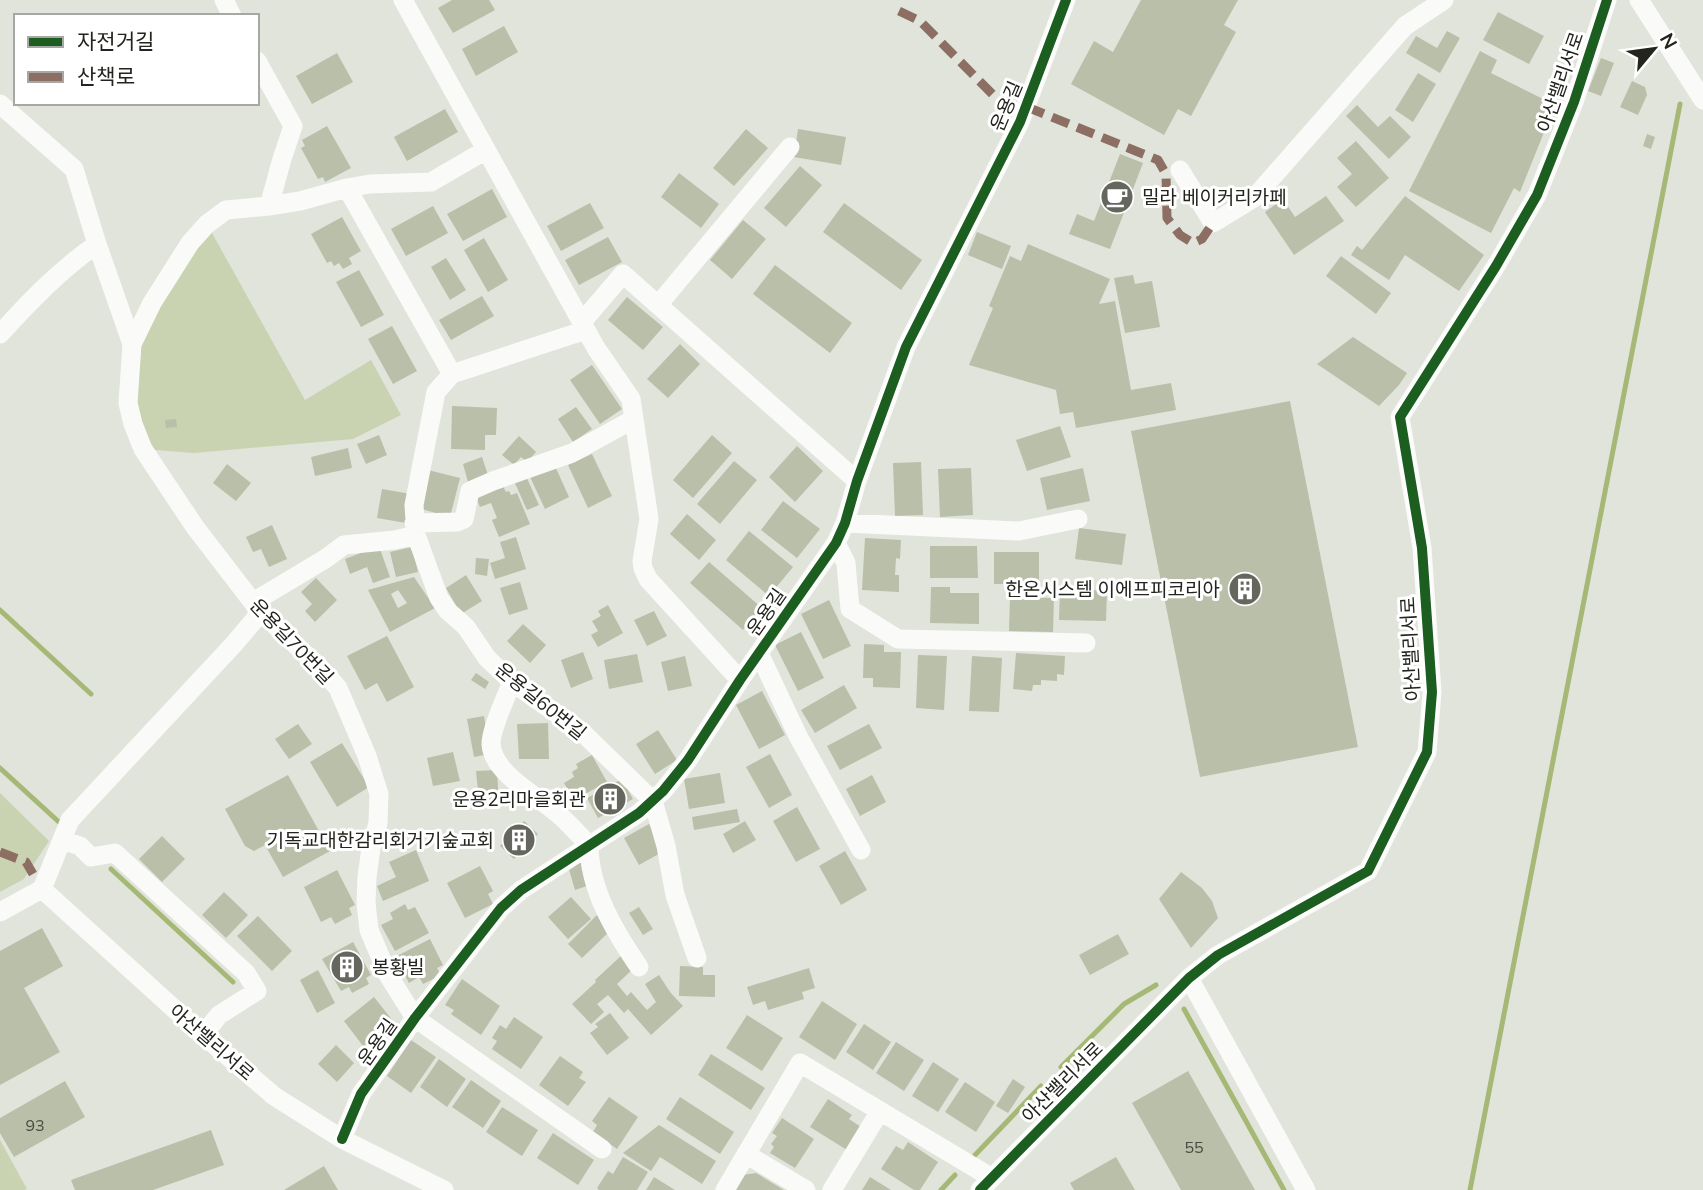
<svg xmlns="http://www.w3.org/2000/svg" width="1703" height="1190" viewBox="0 0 1703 1190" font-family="Mulish,'Noto Sans KR',sans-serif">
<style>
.green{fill:#c9d3b1}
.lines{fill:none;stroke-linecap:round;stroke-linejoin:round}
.stream{stroke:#a6b876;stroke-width:5}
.building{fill:#b9bfa9;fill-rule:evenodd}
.minor{stroke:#fafbf9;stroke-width:19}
.quiet{stroke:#8d6e63;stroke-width:9;stroke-dasharray:18 9;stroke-linecap:butt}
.cycleway-casing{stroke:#fff;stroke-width:15}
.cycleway{stroke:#1b5e20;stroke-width:10}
.labels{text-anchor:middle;stroke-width:6;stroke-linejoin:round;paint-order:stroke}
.number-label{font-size:16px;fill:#484b40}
.street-label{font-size:19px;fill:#22241d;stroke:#fff}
.poi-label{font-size:19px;fill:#22241d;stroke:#fff;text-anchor:end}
</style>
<rect width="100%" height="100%" fill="#e1e4da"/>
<!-- green -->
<path class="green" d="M207,224L305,400L371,360L401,415L353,439L194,453L143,449L133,424L132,344Z
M0,793L49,841L24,879L0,892Z
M0,1140L27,1189L24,1190H0Z"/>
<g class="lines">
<!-- stream -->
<path class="stream" d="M0,610L91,694
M0,768L60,823
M111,869L233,982
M1184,1009L1284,1190
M1061,1067L1124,1004L1156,985
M975,1155L1041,1086
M941,1190L955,1175
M1470,1190L1680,104"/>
</g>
<!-- building -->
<path class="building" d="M452,0H489L495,10L453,33L438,8Z
M1141,0H1238L1224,25L1236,32L1191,116L1178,109L1164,135L1071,84L1094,41L1113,52Z
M1498,12L1544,36L1529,64L1483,40Z
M504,26L518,52L476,76L462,49Z
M1447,31L1460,38L1440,73L1406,53L1416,36L1437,48Z
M1480,51L1497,60L1491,73L1555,105L1520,192L1514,188L1491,233L1409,191Z
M337,53L353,82L312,104L296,76Z
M1601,58L1614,63L1601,96L1588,91Z
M1418,73L1436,84L1413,122L1395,110Z
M1632,81L1645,87L1647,95L1638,115L1620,107Z
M1357,105L1378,127L1390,116L1411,137L1389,159L1346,116Z
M445,109L458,132L407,161L394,137Z
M327,126L351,168L325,182L323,177L318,179L301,148L305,146L302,140Z
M746,129L768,148L734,186L713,168Z
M798,129L846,137L841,165L794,157Z
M1647,134L1655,137L1651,149L1643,146Z
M1356,141L1389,178L1356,207L1337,187L1352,174L1337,158Z
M1120,154L1143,163L1110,249L1069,234L1077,214L1094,221Z
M800,166L822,185L786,227L764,208Z
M679,173L719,204L701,228L661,197Z
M492,189L507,217L463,241L447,214Z
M1326,196L1344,221L1294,255L1265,212L1283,199L1295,217Z
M1405,196L1484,255L1459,291L1405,255L1389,280L1351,255L1357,246L1362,250Z
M590,203L604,228L561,251L547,226Z
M844,203L922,260L901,290L823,232Z
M433,206L448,233L406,256L391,229Z
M342,217L361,251L349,258L352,264L343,269L339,263L334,266L331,261L327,263L311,234Z
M743,220L766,239L732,279L710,260Z
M977,232L1011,246L1002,269L968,255Z
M608,237L622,262L579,285L565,260Z
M484,238L508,280L488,292L464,250Z
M1028,244L1110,279L1099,304L1115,301L1131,390L1171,383L1176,410L1076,428L1073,412L1060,414L1056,390L969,365L993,308L989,306L1010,256L1021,261Z
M1341,256L1391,293L1376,314L1326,276Z
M446,258L466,290L450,300L431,267Z
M775,265L852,323L830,353L753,294Z
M359,270L384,315L361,327L336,282Z
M1133,275L1135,284L1152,281L1160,327L1125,333L1114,278Z
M482,296L494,316L451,340L439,320Z
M627,297L663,327L643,350L608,320Z
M392,326L417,371L393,384L368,339Z
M1353,337L1407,373L1399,385L1379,406L1317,364Z
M680,344L700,364L668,398L647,379Z
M592,365L622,409L600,424L570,380Z
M1290,401L1358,747L1200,777L1131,431Z
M452,406L497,408L496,435H485V450L451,449Z
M576,407L592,429L573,442L558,419Z
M176,419L177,427L166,428L165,420Z
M1060,426L1071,457L1027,471L1016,440Z
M379,435L387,455L366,464L357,444Z
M712,435L732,453L693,498L673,480Z
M519,436L536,452L527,462L521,457L514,465L502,455Z
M797,446L823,471L795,502L769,477Z
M348,448L352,468L315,476L311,457Z
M592,454L612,496L588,508L568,465Z
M482,457L488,475L468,482L463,464Z
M734,461L757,480L720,524L697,504Z
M921,462L923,515L895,516L893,463Z
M227,464L251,483L236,501L213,483Z
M555,466L569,497L545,509L530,477Z
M971,468L973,515L940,517L938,469Z
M1083,468L1090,501L1047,510L1040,478Z
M428,470L460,478L450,517L418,508Z
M526,476L539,505L527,510L514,481Z
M502,484L506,492L509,491L511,495L517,493L530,524L499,537L492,520L497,518L491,503L480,507L475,495Z
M382,489L411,494L406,523L377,518Z
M783,501L820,529L797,558L761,530Z
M687,514L716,540L699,560L670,534Z
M272,525L287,559L269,567L261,549L253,552L246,537Z
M1079,528L1126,534L1122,565L1075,559Z
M749,531L793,567L769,596L726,560Z
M516,537L526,569L495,579L490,563L505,558L500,542Z
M865,538L901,540L900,559L896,558L895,575H899V592L862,590Z
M379,546L390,577L373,583L367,567L350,574L345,559Z
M930,546H977L978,578H930Z
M412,547L418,572L396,577L390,552Z
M994,552H1039V584H994Z
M476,558L489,559L487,576L475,574Z
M709,562L762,608L743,630L690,583Z
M466,575L482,601L461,614L446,588Z
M414,577L435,608L390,632L368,590ZM398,590L407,603L398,608L391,594Z
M316,578L337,600L315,622L305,611L312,604L301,592Z
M520,582L528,609L509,615L500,588Z
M1075,582H1092V590L1107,591L1106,621L1059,620L1060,589L1075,590Z
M931,587H950V593H979V624L930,623Z
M1010,597L1054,598L1053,632L1009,631Z
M829,600L851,646L823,659L801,614Z
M608,605L623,633L598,647L591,635L598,631L592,621L601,616L598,611Z
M654,611L667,636L647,646L634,620Z
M523,624L546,645L530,663L507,641Z
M801,632L824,678L798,691L775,645Z
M387,636L414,687L387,702L377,683L365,690L347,656Z
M864,644L884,645V652H901L900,688L873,687V678H863Z
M583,652L593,679L571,688L561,660Z
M1016,653L1065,656L1064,675L1057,674V681L1041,680V685H1033L1032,691L1013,689Z
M637,654L643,682L609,689L604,660Z
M918,655L947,656L944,710L916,708Z
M685,656L692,686L668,691L661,662Z
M972,656L1002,658L999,712L969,711Z
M476,673L489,682L485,689L471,680Z
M844,685L857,708L815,733L801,710Z
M762,691L785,735L759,749L736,705Z
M484,716L490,754L474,757L467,719Z
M548,723L549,759H519L517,724Z
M298,724L312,744L289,759L275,739Z
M869,724L882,748L840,770L827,746Z
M658,730L677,760L655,774L636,744Z
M342,743L369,787L337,807L310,762Z
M453,752L460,781L433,786L427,758Z
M770,754L792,795L769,808L746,767Z
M592,755L607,782L574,800L564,783L574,777L572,772L578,768L576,764Z
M497,770L499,804L474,806L473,792H478L476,771Z
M720,773L725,803L689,809L684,779Z
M288,775L330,851L283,877L265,845L254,851L245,846L225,809Z
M872,775L886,802L860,816L846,789Z
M622,779L633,799L598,818L587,798Z
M797,807L820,849L796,862L773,821Z
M737,809L740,822L694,830L692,817Z
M524,821L538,834L514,859L500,846Z
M745,821L756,840L733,853L723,834Z
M649,824L664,851L639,865L624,838Z
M162,836L185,859L162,882L139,859Z
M416,850L429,881L383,901L377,886L396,877L389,862Z
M845,851L867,890L841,905L819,866Z
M584,862L590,885L575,890L568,866Z
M480,866L493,891L488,894L493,904L465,918L447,883Z
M337,870L355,905L349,908L352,915L335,924L331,917L321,922L304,887Z
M1181,872L1202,888L1212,901L1218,918L1191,948L1159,899Z
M224,892L248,915L226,938L202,915Z
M571,897L591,919L568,939L548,917Z
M405,904L408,910L415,907L429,933L395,951L381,925L393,919L390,913Z
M639,907L653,929L643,935L629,913Z
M597,915L611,930L582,958L568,944Z
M258,916L292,951L272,971L237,936Z
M42,928L63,966L24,988L60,1052L0,1085V951Z
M1118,934L1129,954L1090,975L1079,955Z
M430,939L443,965L437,968L441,975L423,984L419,977L409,983L395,957Z
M353,942L371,975L366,978L369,984L352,993L349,987L341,991L322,959Z
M622,955L634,968L617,984L627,996L631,992L647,1010L656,1002L645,984L659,975L670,992L683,1006L651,1035L628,1009L624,1013L608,995L597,1004L604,1012L591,1024L572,1004L596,982L595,980Z
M680,966L703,967V975H715V997L679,996Z
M809,968L815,988L802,992L804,999L768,1010L765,1001L753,1005L747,987Z
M318,970L335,1003L317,1013L300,980Z
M462,979L500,1006L481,1035L451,1014L454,1010L445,1005Z
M374,997L397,1026L366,1050L344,1021Z
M822,1001L857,1024L835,1060L799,1037Z
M610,1013L629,1038L607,1055L590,1033L598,1027L595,1024Z
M747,1015L783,1038L762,1071L726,1048Z
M514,1017L543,1037L521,1069L492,1049L497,1041L492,1038L500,1025L506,1029Z
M864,1024L891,1042L873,1070L846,1052Z
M411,1040L436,1057L411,1093L387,1076Z
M896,1042L924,1060L904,1091L876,1073Z
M336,1045L354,1063L337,1082L318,1064Z
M711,1054L765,1088L751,1110L698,1075Z
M560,1056L583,1072L579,1078L586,1082L568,1106L539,1085Z
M439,1059L466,1079L447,1107L420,1087Z
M933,1062L959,1079L938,1112L912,1096Z
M1188,1071L1255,1190H1181L1132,1103Z
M1013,1079L1025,1087L1008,1113L996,1106Z
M471,1080L501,1101L483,1128L452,1107Z
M65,1081L85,1117L14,1157L0,1133V1118Z
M965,1082L995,1102L976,1132L945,1112Z
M609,1097L638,1117L617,1149L593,1132L597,1125L592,1121Z
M680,1097L734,1132L720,1154L666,1119Z
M828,1099L852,1115L849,1119L861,1127L847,1150L810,1127Z
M502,1107L538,1130L522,1156L486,1132Z
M782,1118L814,1139L795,1168L770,1153L774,1147L771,1144L777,1136L772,1133Z
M659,1125L716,1161L702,1184L660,1157L651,1171L623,1153Z
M211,1130L224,1165L153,1190H75L71,1180Z
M553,1133L594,1160L578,1185L537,1158Z
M908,1142L938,1162L920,1190H914L881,1169L896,1146L903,1150Z
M623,1157L648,1172L637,1190H599L597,1188L608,1171L613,1174Z
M1116,1157L1135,1190H1074L1070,1183Z
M324,1166L338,1190H284Z
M756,1173L784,1190H734L743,1175Z
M654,1177L675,1190H646Z
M870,1177L891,1190H862Z"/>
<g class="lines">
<!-- minor -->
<path class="minor" d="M224,0L232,16
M403,0L586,330L596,348L631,399L649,519L642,561L643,568L648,579L740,680
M1639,0L1703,100
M257,61L293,126L282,159L269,206L300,201L347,188
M0,104L74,169L97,244L132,344
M1180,170L1213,223L1254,198L1405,26L1444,0
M269,206L226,210L207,224L190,243L152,303L132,344L128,403L133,424L143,449L195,527L258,609L323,671L338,688L367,756L379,794L378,823L371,848L367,877L366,903L369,930L388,975L415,1018L602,1149
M658,305L790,147
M582,322L623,274L857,481
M586,330L452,374L436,392L414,505L416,535L439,598L448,611L466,627L487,658L512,682L581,731L653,801L666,846L675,895L697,958
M0,334C30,301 61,269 97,244
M452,374L347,188L370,184L431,182L486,150
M414,523L457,522L464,519L470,491L493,481L572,453L634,419
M845,523L1019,531L1078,519
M836,543L846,563L850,609L898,639L1086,643
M759,653L798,736L861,850
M512,682C506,697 491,729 491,744C493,774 538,796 558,814C569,823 579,835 589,845C589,889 615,932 639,967
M62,840L80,846L91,857L115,853L246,973L257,991L219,1015L203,1035
M42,889L70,820L234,644L256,618L260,598L325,559L344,545L395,540L416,535
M42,889L203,1035L274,1096L342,1139L444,1190
M0,912L42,889
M1189,978L1306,1190
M880,1111L992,1178
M342,1139L361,1094L415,1018L501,908L521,890L639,813L663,791L688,760L740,680L836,543L845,523L857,481L906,347L1020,122L1066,0
M746,1154L806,1190
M725,1190L800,1063L880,1111L832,1190
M980,1190L1189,978L1218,955L1368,871L1427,752L1432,692L1422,548L1400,417L1496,266L1537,195L1574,102L1607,0"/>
<!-- quiet -->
<path class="quiet" d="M899,11L920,21L1020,122
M1027,107L1158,160L1166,174L1167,218L1180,235L1193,243L1202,239L1213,223
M0,852L26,862L33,874"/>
<defs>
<path id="cycleway" d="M342,1139L361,1094L415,1018L501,908L521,890L639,813L663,791L688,760L740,680L836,543L845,523L857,481L906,347L1020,122L1066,0
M980,1190L1189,978L1218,955L1368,871L1427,752L1432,692L1422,548L1400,417L1496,266L1537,195L1574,102L1607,0"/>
</defs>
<!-- cycleway casing -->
<use href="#cycleway" class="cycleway-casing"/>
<!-- cycleway -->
<use href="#cycleway" class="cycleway"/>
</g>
<!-- icons -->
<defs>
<symbol id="cafe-disc" viewBox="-11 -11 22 22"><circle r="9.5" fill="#65675f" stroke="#fff"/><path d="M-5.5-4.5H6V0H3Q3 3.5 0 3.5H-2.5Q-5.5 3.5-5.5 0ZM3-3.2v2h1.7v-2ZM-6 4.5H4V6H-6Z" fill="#fff"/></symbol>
<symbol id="building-disc" viewBox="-11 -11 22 22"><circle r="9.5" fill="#65675f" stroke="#fff"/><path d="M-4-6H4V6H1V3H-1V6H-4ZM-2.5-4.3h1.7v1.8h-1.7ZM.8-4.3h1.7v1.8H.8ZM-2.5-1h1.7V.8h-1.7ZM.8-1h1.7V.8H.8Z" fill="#fff"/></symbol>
</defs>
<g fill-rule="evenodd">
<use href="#cafe-disc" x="1098" y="178" width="38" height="38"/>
<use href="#building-disc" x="1226" y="570" width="38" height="38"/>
<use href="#building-disc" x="591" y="780" width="38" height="38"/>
<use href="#building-disc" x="500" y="821" width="38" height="38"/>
<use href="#building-disc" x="328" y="948" width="38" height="38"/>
</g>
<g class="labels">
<!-- number labels -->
<g class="number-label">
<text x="35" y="1131">93</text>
<text x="1194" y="1153">55</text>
</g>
<!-- street labels -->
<g class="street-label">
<text transform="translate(1560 82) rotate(-71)" y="7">아산밸리서로</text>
<text transform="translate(1006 106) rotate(-67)" y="7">운용길</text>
<text transform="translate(766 612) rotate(-55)" y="7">운용길</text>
<text transform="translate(292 641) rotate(46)" y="7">운용길70번길</text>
<text transform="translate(1410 649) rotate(-93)" y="7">아산밸리서로</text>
<text transform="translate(541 701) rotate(39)" y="7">운용길60번길</text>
<text transform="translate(212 1042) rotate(41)" y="7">아산밸리서로</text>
<text transform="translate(377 1042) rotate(-55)" y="7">운용길</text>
<text transform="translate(1062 1082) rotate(-45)" y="7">아산밸리서로</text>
</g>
<!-- poi labels -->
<g class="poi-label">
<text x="1142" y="204" text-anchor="start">밀라 베이커리카페</text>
<text x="1220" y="596">한온시스템 이에프피코리아</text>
<text x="586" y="806">운용2리마을회관</text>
<text x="494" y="847">기독교대한감리회거기숲교회</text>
<text x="372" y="974" text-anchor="start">봉황빌</text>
</g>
</g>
<!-- legend -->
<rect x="14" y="14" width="245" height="91" fill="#ffffff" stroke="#a7a7a5" stroke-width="2"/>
<rect x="28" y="37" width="35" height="10" fill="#1b5e20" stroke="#a7a7a5" stroke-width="2"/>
<text x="77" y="49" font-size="21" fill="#22241d">자전거길</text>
<rect x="28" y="72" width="35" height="10" fill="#8d6e63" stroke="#a7a7a5" stroke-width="2"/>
<text x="77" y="84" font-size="21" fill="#22241d">산책로</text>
<!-- north arrow -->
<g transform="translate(1654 49) rotate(61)" stroke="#ffffff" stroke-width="5" paint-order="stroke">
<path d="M0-5L12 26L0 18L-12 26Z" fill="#22241d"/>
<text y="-10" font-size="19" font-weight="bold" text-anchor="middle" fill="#22241d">N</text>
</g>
</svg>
